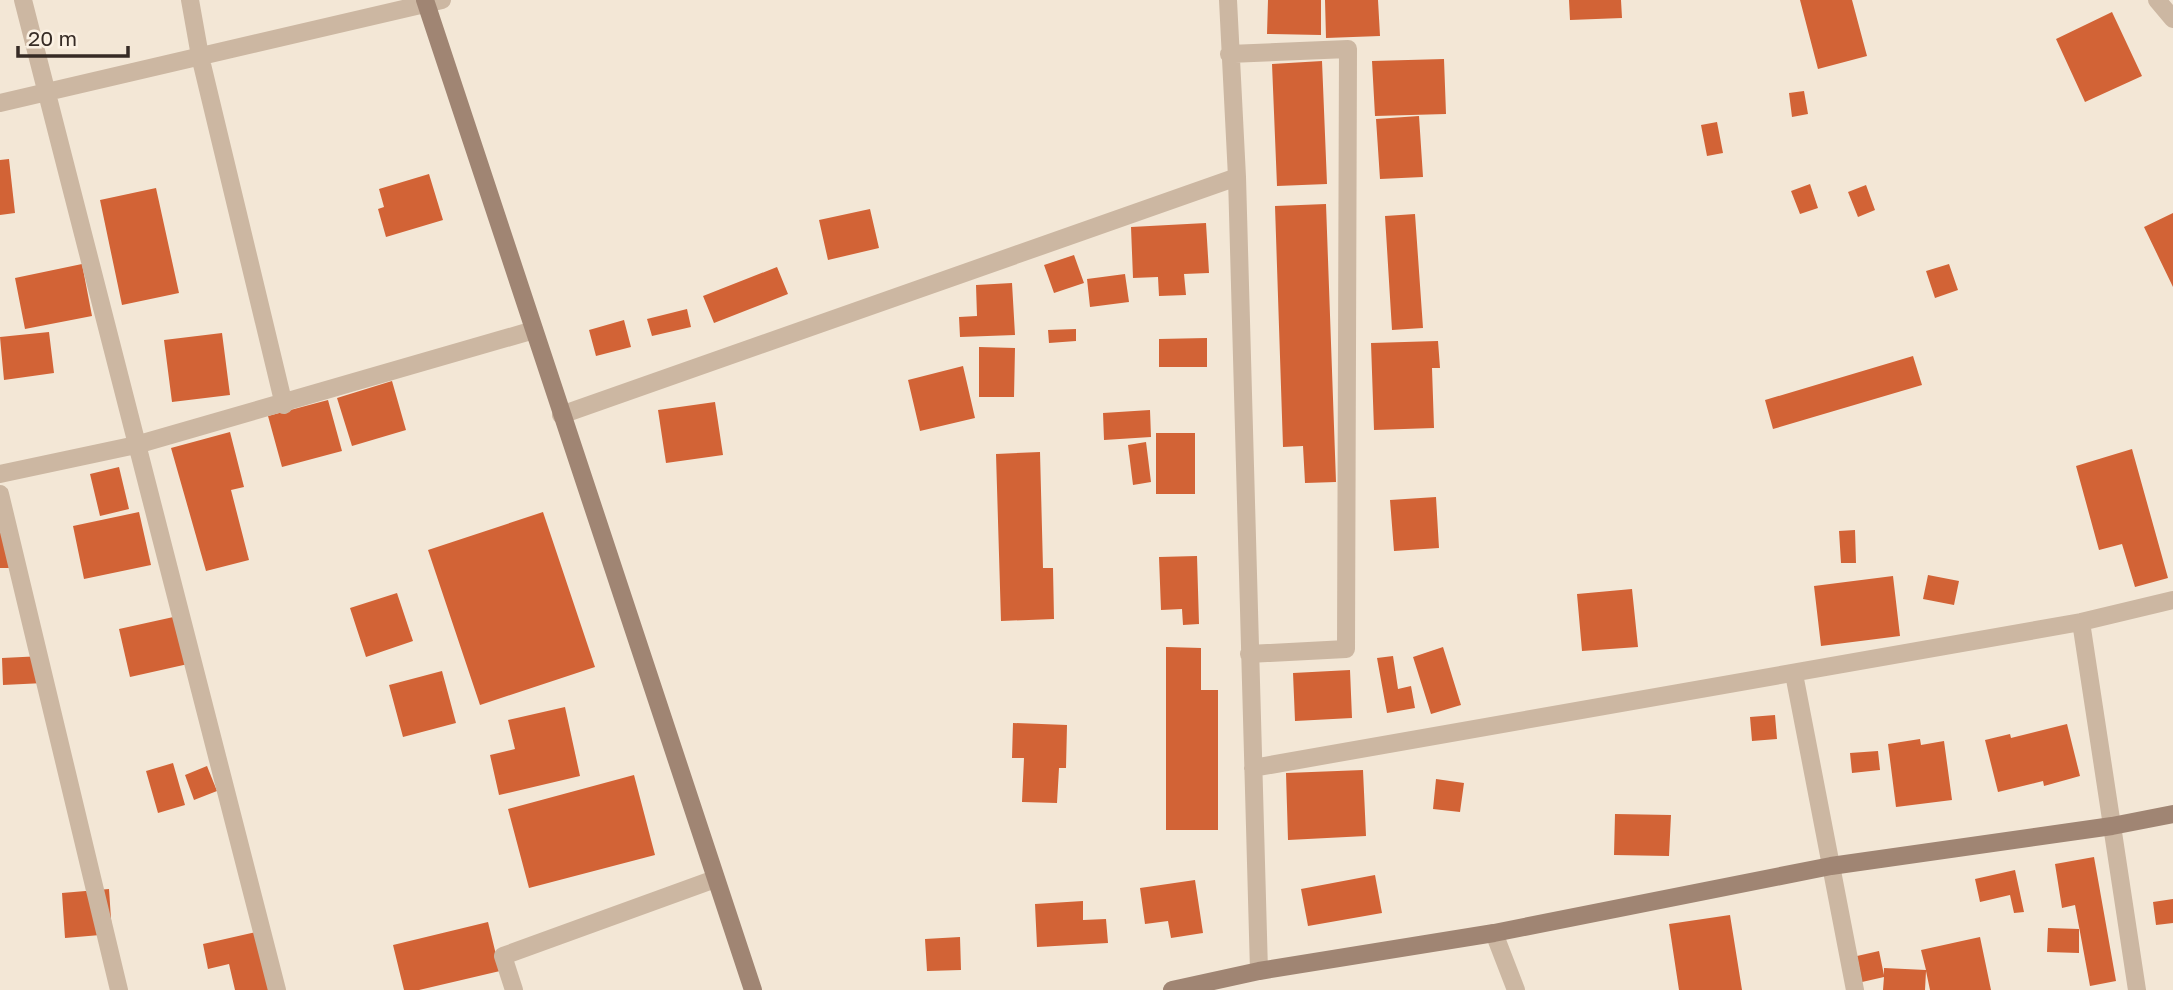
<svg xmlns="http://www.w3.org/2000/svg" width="2173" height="990" viewBox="0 0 2173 990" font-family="'Golos Text',sans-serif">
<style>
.building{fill:#d26336}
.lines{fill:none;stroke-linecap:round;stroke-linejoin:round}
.street{stroke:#ccb7a2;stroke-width:18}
.secondary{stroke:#a08573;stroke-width:18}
</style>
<rect width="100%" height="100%" fill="#f3e7d6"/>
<!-- building -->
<path class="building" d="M1268,0H1321V35L1267,34Z
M1325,0H1378L1380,36L1326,38Z
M1569,0H1621L1622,18L1570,20Z
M1800,0H1852L1867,56L1818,69Z
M2112,12L2142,76L2085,102L2056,39Z
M1444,59L1446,114L1375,116L1372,61Z
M1322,61L1327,184L1277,186L1272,64Z
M1804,91L1808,114L1792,117L1789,93Z
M1419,116L1423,177L1380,179L1376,119Z
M1717,122L1723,153L1707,156L1701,125Z
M9,159L15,213L0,215V160Z
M429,174L443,220L386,237L378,209L384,207L379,189Z
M1810,184L1818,208L1800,214L1791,191Z
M1866,185L1875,210L1858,217L1848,192Z
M156,188L179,293L122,305L100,200Z
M1326,204L1336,482L1305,483L1303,446L1283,447L1275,206Z
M870,209L879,248L828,260L819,220Z
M2173,213V287L2144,227Z
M1415,214L1423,328L1392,330L1385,216Z
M1206,223L1209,273L1184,274L1186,295L1159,296L1158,277L1133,278L1131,227Z
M1074,255L1084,283L1054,293L1044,265Z
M82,264L92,316L25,329L15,278Z
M1949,264L1958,290L1935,298L1926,271Z
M777,267L788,294L714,323L703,296Z
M1125,274L1129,302L1090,307L1087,279Z
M1012,283L1015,335L960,337L959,317L977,316L976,285Z
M687,309L691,327L652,336L647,319Z
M624,320L631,347L596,356L589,330Z
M1076,329V341L1049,343L1048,330Z
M49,332L54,373L4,380L0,337Z
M222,333L230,395L172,402L164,340Z
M1207,338V367H1159V339Z
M1438,341L1440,368H1432L1434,428L1374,430L1371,343Z
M979,347L1015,348L1014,397H979Z
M1913,356L1922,385L1773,429L1765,400Z
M963,366L975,418L920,431L908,380Z
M392,381L406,430L352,446L337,398Z
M328,400L342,451L282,467L268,416Z
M715,402L723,455L666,463L658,410Z
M1150,410L1151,437L1104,440L1103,413Z
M230,432L244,487L231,490L249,560L206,571L171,448Z
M1156,433H1195V494H1156Z
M1146,442L1151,482L1133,485L1128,445Z
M2132,449L2168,578L2135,587L2122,544L2099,550L2076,466Z
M1040,452L1043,568H1053L1054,619L1001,621L996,454Z
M119,467L129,509L100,516L90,474Z
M1436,497L1439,548L1394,551L1390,500Z
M139,512L151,565L84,579L73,526Z
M543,512L595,667L480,705L428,550Z
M0,523L13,568H0Z
M1855,530L1856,563H1841L1839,531Z
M1197,556L1199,624L1183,625L1182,609L1161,610L1159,557Z
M1928,575L1959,581L1954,605L1923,599Z
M1893,576L1900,636L1821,646L1814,586Z
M1632,589L1638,647L1582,651L1577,594Z
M397,593L413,641L366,657L350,608Z
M178,616L188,664L130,677L119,629Z
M1166,647L1201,648V690H1218V830H1166Z
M1443,647L1461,705L1431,714L1413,657Z
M43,656L44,683L3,685L2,658Z
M1393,656L1398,689L1411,686L1415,708L1387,713L1377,658Z
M1350,670L1352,718L1295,721L1293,673Z
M442,671L456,723L403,737L389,685Z
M565,707L580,776L499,795L490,755L515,749L508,720Z
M1775,715L1777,739L1752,741L1750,717Z
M1013,723L1067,725L1066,768H1059L1057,803L1022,802L1024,758H1012Z
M2067,724L2080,776L2044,786L2043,781L1998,792L1985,740L2010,734L2011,738Z
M1920,739L1921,745L1944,741L1952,800L1896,807L1888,744Z
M1878,751L1880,770L1852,773L1850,753Z
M173,763L185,805L158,813L146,771Z
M207,766L217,791L194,800L185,775Z
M1363,770L1366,836L1288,840L1286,773Z
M634,775L655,855L529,888L508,809Z
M1436,779L1464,783L1460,812L1433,809Z
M1615,814L1671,815L1669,856L1614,855Z
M2094,857L2116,981L2090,986L2075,905L2062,908L2055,864Z
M2015,870L2024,912L2014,913L2010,895L1980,902L1975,879Z
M1375,875L1382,913L1308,926L1301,889Z
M1195,880L1203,933L1171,938L1168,921L1145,924L1140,888Z
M109,889L112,934L65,938L62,893Z
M2173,899V923L2156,925L2153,902Z
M1083,901V920L1106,919L1108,943L1037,947L1035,904Z
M1730,915L1742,990H1679L1669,924Z
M488,922L500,971L419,990H404L393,945Z
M2048,928L2079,929V953L2047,952Z
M260,931L275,990H235L229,964L208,969L203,944Z
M960,937L961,970L927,971L925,939Z
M1980,937L1991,990H1930L1926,971L1925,990H1883L1884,977L1862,982L1857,956L1879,951L1884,975V968L1926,970L1921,950Z"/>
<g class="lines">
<!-- street -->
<path class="street" d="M23,0L277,990
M190,0L200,56L284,405
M1228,0L1237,177L1259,971
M2157,0L2173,19
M1229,54L1348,49L1346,649L1249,654
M0,103L442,0
M561,415L1237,177
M0,474L136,445L534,330
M0,494L119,990
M2081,622L2137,990
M1794,674L1855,990
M1253,768L2081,622L2173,600
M1494,933L1516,990
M514,990L503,956L715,879"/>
<!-- secondary -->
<path class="secondary" d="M425,0L753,990
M1172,990L1259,971L1494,933L1831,866L2112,826L2173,814"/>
</g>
<!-- scale -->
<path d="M18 46v10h110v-10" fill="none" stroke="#362b25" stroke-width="3.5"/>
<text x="28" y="46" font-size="21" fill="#362b25" stroke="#fbf1e3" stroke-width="5" paint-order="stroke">20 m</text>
</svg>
